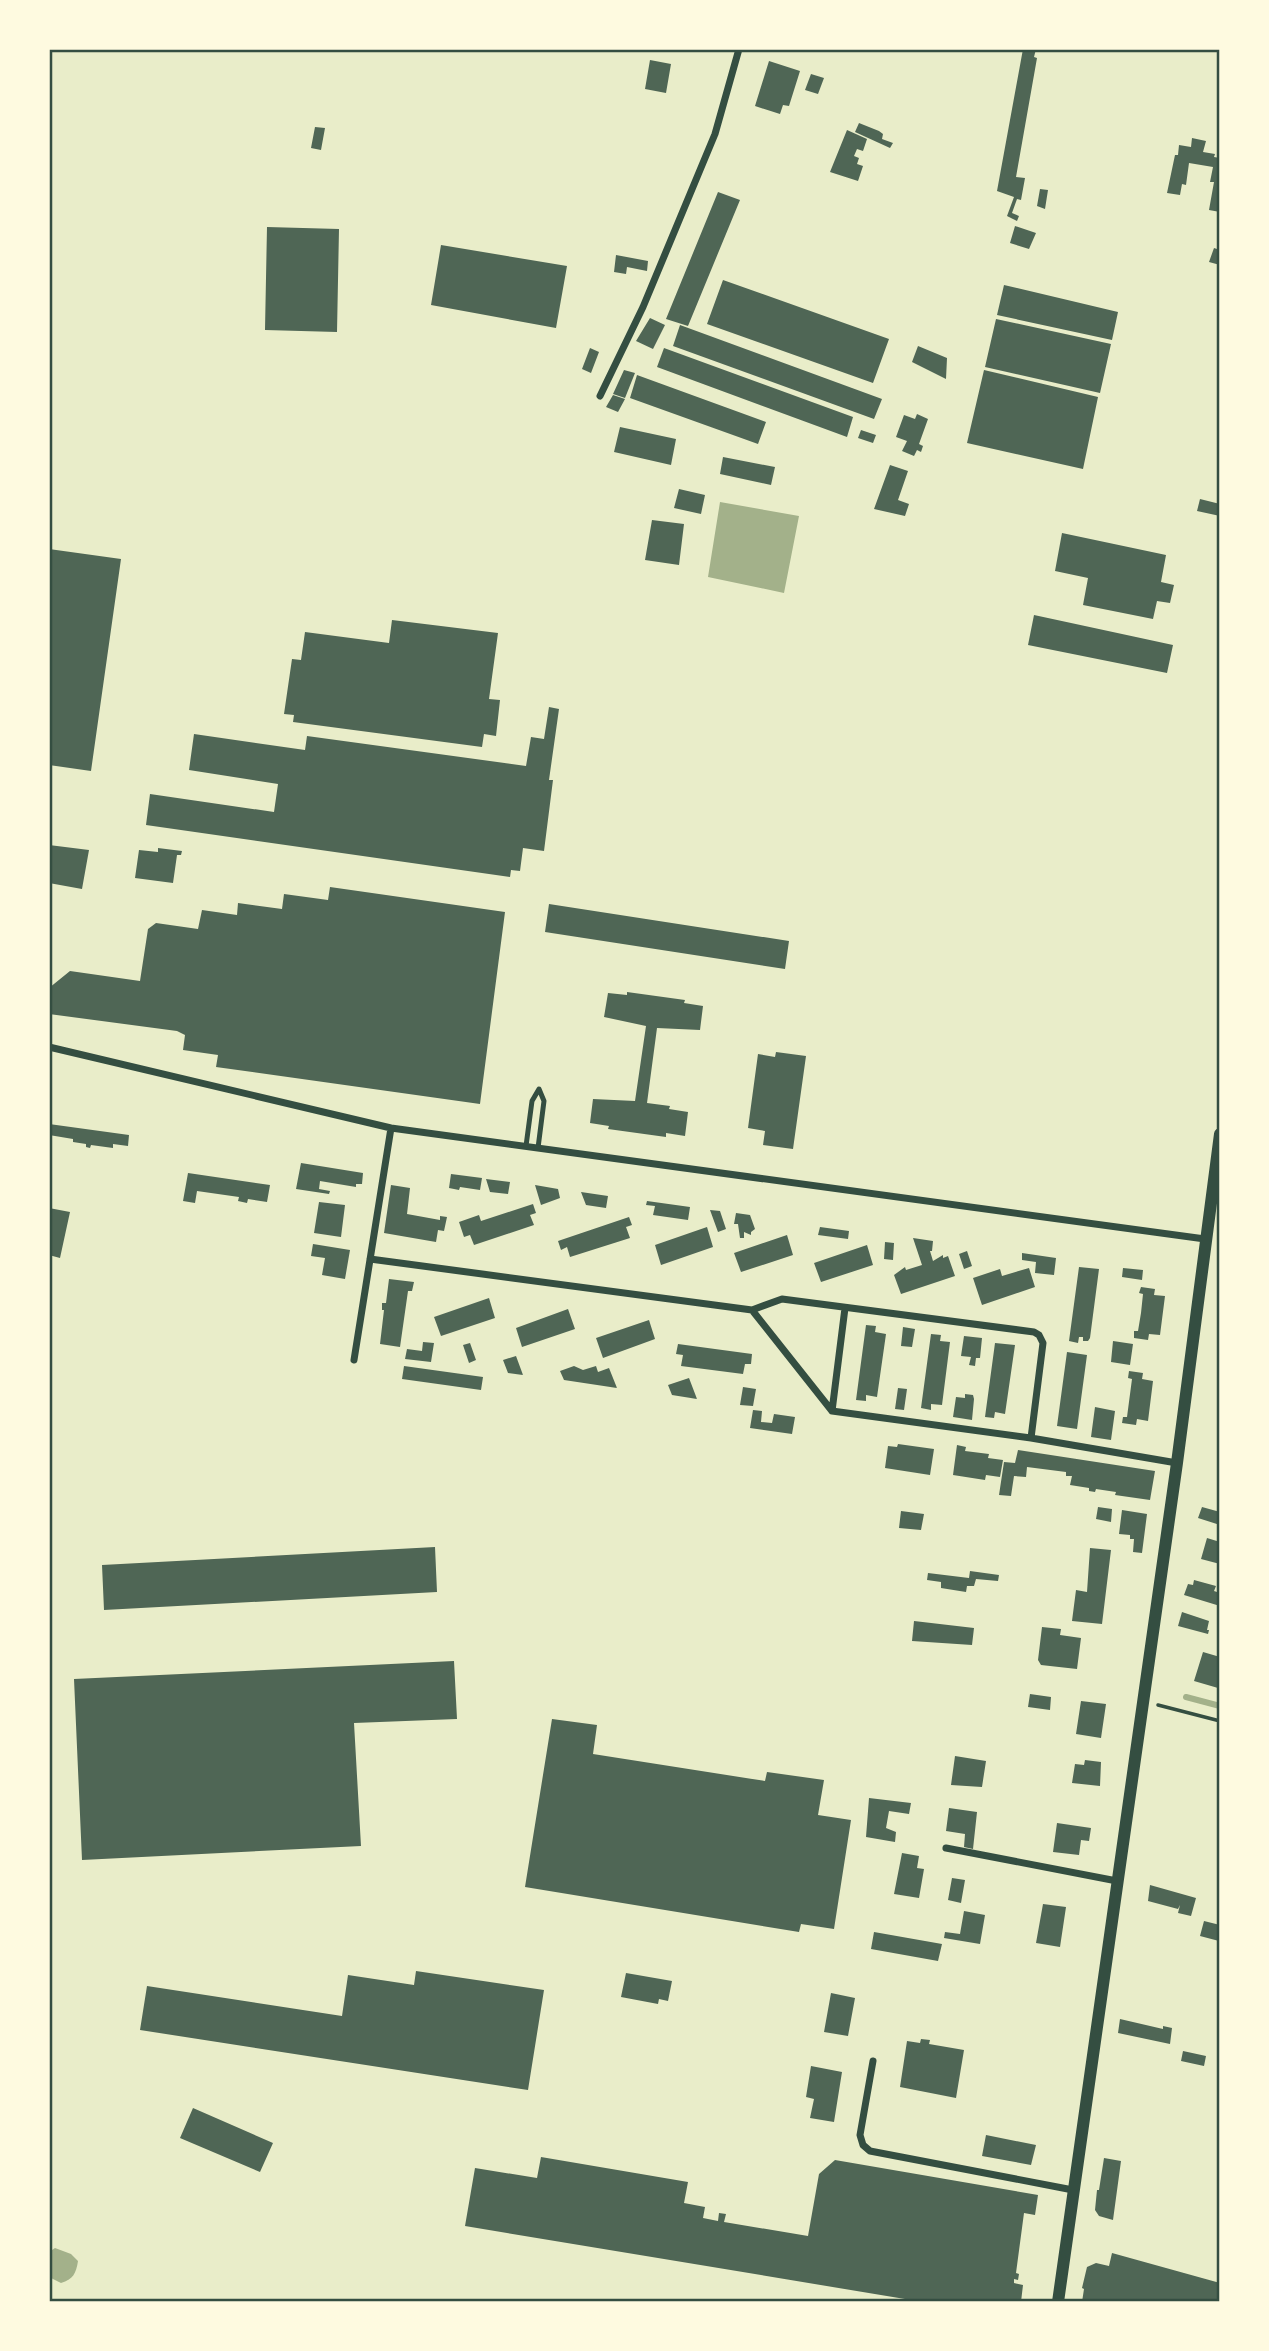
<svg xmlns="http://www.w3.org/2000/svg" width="1269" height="2351" viewBox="0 0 1269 2351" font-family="Raleway,sans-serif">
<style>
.water{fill:#a3b18a}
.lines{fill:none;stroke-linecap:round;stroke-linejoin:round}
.stream{stroke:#a3b18a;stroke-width:6}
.building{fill:#4f6655}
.path{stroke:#344e41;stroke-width:3.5}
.service{stroke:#344e41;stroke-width:5}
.minor{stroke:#344e41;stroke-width:7}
.tertiary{stroke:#344e41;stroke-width:12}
.neatline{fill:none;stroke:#344e41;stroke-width:2.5}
</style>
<rect width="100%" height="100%" fill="#e9edc9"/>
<!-- water -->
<path class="water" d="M720,502L799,516L784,593L708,577Z
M55,2248L71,2254L78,2261C76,2274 73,2279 61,2283L49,2277V2252Z"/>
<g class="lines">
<!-- stream -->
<path class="stream" d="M1186,1697L1220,1706"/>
</g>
<!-- building -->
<path class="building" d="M1023,49H1036L1034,57L1037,58L1016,177L1025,178L1021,200L1017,199L1012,213L1019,216L1017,221L1007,216L1014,197L997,191Z
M650,60L671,64L666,93L645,89Z
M769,61L800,71L789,106L783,105L780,114L755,106Z
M811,74L824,78L818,94L805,90Z
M859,123L879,131L883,134L882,139L893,143L890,148L855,132Z
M315,127L325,128L321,150L311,148Z
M847,130L867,139L863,151L857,149L854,156L859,158L857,164L863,166L858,181L830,172Z
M1192,138L1206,141L1203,152L1215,154L1214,157L1220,158V212L1209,210L1214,182H1210L1213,167L1189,163L1186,185L1182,184L1180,195L1167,193L1175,155H1178L1179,145L1191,147Z
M1040,189L1048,190L1045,209L1037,206Z
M718,192L740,200L688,326L666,319Z
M1015,226L1036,233L1029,249L1010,243Z
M267,227L339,229L337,332L265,330Z
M441,245L567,266L556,328L431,305Z
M1214,248L1220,250V265L1209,262Z
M616,255L648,261L647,271L627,267L626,274L614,272Z
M723,280L889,339L873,383L707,324Z
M1004,285L1118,312L1112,340L997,315Z
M650,318L665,325L653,349L636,341Z
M996,319L1111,344L1100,393L985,367Z
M680,325L882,399L874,419L673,346Z
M918,346L947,358L946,379L912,362Z
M590,348L599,352L591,373L582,369Z
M664,348L853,417L847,437L657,367Z
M624,370L635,373L625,398L613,394Z
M984,370L1098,397L1083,469L967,443Z
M637,375L766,422L758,444L630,398Z
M613,395L625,399L618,412L606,407Z
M917,414L928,419L919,444L923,446L921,452L917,450L914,456L902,451L907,441L896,437L904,415L915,419Z
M620,427L676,439L671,465L614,452Z
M861,430L876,435L873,443L858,438Z
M723,457L775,467L771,485L720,474Z
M890,465L908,471L898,500L909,504L905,516L874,509Z
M679,489L705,495L701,514L674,508Z
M1200,499L1220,504V516L1197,511Z
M652,520L684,524L679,565L645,560Z
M1062,533L1166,555L1161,582L1174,585L1170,603L1157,601L1153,619L1083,605L1088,578L1055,571Z
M49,549L121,559L91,771L49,765Z
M1034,615L1173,645L1167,673L1028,645Z
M392,620L498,633L489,699L500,700L496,736L484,734L482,747L293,722L294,715L284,714L292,659L301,660L305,632L389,643Z
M549,707L559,709L549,780H553L544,851L523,848L520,871L511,870L510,877L146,825L150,794L274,812L278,784L189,770L194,734L305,750L307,736L526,766L531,737L544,739Z
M49,845L89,850L82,889L49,883Z
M158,848L182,851L181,855H177L173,883L135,878L139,850L158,852Z
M330,887L505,912L480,1104L216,1067L218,1055L183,1050L185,1035L177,1031L49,1014V988L70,971L140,981L148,929L156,923L198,929L202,910L237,915L238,903L282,909L284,894L328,900Z
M549,904L789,941L785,969L545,932Z
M627,992L685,1000L684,1003L703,1006L700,1030L657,1028L647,1103L670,1106L669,1109L688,1112L685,1136L666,1133V1137L608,1129L609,1126L590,1123L593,1099L635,1101L646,1026L604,1017L608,993L627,995Z
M776,1052L806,1056L793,1149L763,1145L765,1131L748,1128L758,1054L775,1057Z
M49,1124L129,1135L128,1146L113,1144V1148L91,1145L90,1148L86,1147V1144L73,1142V1139L49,1135Z
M301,1163L363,1173L362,1184H356V1187L320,1181L319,1189L330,1191L329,1194L296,1189Z
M188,1173L270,1185L267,1202L248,1199L247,1203L238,1201L239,1197L197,1191L195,1203L183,1201Z
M451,1174L482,1178L480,1190L460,1187L459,1190L449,1188Z
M486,1179L510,1182L508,1194L490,1192Z
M391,1185L410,1188L407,1214L440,1220V1216L447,1217L444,1231L438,1230L436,1242L384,1233Z
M535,1185L558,1189L560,1198L541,1205Z
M581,1192L608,1196L606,1208L586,1205Z
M647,1201L690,1207L688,1220L653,1215L655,1206L646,1205Z
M319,1202L345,1205L341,1237L314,1233Z
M533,1204L536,1213L530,1215L534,1225L474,1245L470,1235L464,1237L459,1222L479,1215L481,1221Z
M49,1208L70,1212L60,1258L49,1255Z
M710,1210L720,1211L726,1229L718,1232Z
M736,1213L750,1215L755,1229L751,1232V1235L744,1232V1238H740L738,1224H734Z
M629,1217L632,1225L626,1227L630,1238L570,1257L567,1247L561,1250L558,1241Z
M707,1227L713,1247L661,1265L655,1245Z
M820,1227L849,1231L848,1239L818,1235Z
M787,1235L793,1255L741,1272L734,1253Z
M913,1238L933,1241L932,1251H930L933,1261L943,1255V1258L948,1256L955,1276L901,1294L894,1275L905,1267L906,1270L922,1265Z
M885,1242L894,1243L893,1260L884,1259Z
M313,1244L350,1250L345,1279L322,1275L325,1258L311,1256Z
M867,1245L873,1265L821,1282L814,1263Z
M967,1251L972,1266L964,1269L959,1254Z
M1022,1253L1056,1258L1054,1275L1035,1273L1036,1262L1022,1260Z
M1079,1267L1099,1269L1090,1338L1088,1341H1083V1337H1079L1078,1343L1069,1341Z
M1029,1268L1035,1287L982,1305L973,1278L1000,1269L1002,1276Z
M1123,1268L1143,1270L1142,1280L1122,1277Z
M389,1279L414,1282L412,1291H408L400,1347L380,1344L384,1310H382V1303H386Z
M1141,1287L1155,1289L1154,1295L1165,1296L1160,1335L1149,1334L1148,1340L1134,1338V1331H1138L1141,1313L1143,1294L1139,1293Z
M489,1298L495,1318L441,1336L434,1317Z
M568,1309L575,1329L522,1347L516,1328Z
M649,1320L655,1339L603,1358L596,1338Z
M866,1325L876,1326L875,1332L886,1334L877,1397L866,1395V1401L856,1400Z
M903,1327L915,1329L912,1347L901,1346Z
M931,1334L941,1335L940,1341L950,1342L942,1405L931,1404V1410L921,1408Z
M964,1336L982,1338L980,1358H976L975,1366L969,1365L971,1357L961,1356Z
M1113,1341L1133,1344L1130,1365L1111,1362Z
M423,1342L434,1343L431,1362L405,1359L407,1349L422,1351Z
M470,1343L476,1360L469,1363L463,1345Z
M995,1343L1015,1345L1005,1414L995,1412L994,1418L985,1417Z
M678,1344L752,1354L751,1364H745L743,1374L681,1366L683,1355L676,1354Z
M1067,1352L1087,1355L1077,1429L1057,1426Z
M516,1356L523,1375L508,1373L503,1360Z
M404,1366L483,1377L481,1390L402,1379Z
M574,1366L583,1370L596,1366L598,1372L609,1368L617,1388L564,1380L560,1371Z
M1129,1371L1143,1373L1142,1379L1153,1381L1148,1421L1137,1419L1136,1425L1122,1423L1123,1417H1127L1132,1379L1128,1378Z
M689,1378L697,1399L672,1395L668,1385Z
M743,1387L756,1389L753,1406L740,1405Z
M898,1388L907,1389L904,1410L895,1409Z
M965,1394L973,1395L974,1399L972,1420L953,1417L956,1397L965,1398Z
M1095,1407L1115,1411L1111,1440L1091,1437Z
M753,1410L762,1411L761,1422L772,1423L774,1414L795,1417L792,1434L750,1428Z
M898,1444L934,1449L930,1475L885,1468L888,1446L897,1447Z
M957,1445L966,1447L965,1451L989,1454L988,1458L1003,1460L1000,1477L986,1475L985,1480L953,1475Z
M1018,1450L1155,1471L1150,1500L1115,1495L1116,1492L1096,1489L1095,1492L1089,1491V1488L1070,1485L1072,1476H1066V1472L1027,1467L1026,1477L1014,1476L1011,1496L999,1495L1004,1462L1015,1463Z
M1098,1507L1112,1509L1111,1522L1096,1519Z
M1202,1507L1220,1512V1525L1198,1518Z
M1122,1510L1147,1514L1142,1553L1133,1552L1134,1539H1130V1535L1119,1534Z
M901,1511L924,1514L921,1530L899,1528Z
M1207,1538L1220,1542V1564L1201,1559Z
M435,1547L437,1592L104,1610L102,1565Z
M1090,1548L1111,1550L1102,1624L1072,1621L1076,1590L1087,1592Z
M970,1571L999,1575L998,1581L976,1579L974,1586H967L966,1592L941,1588V1582L927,1580L928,1573L969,1578Z
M1194,1580L1216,1586L1214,1591L1220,1593V1606L1184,1595L1188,1584L1193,1585Z
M1182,1612L1209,1621L1207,1630H1209L1208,1634L1178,1626Z
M914,1621L974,1628L972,1645L912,1641Z
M1042,1627L1061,1629L1060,1635L1081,1638L1077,1669L1041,1665L1038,1660Z
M1203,1652L1220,1657L1218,1688L1194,1681Z
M454,1661L457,1719L354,1723L361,1846L82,1860L74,1679Z
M1030,1694L1051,1697L1050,1710L1028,1707Z
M1081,1701L1106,1704L1101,1738L1076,1734Z
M552,1719L597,1725L593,1754L765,1781L767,1772L824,1780L818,1815L851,1820L834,1929L801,1924L799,1932L525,1887Z
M955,1756L986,1761L982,1787L951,1785Z
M1085,1760L1101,1762L1100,1786L1072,1783L1075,1764L1084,1765Z
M869,1798L911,1803L909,1814L889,1811L886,1828L896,1832L895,1842L866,1837Z
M949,1808L977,1812L973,1849L964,1847L965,1834L946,1831Z
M1057,1823L1091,1828L1089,1841L1081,1840L1079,1855L1053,1852Z
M902,1853L919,1856L917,1868L924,1869L919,1898L894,1894Z
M952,1878L965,1880L961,1903L948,1900Z
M1150,1885L1196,1898L1191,1916L1178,1913L1180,1905L1178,1909L1148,1901Z
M1043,1904L1066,1907L1060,1947L1036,1943Z
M964,1911L985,1915L980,1944L944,1938L945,1932L960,1934Z
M1204,1921L1220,1925L1219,1941L1200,1936Z
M874,1932L942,1944L938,1961L871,1949Z
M416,1971L544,1990L528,2090L140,2030L147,1986L342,2016L348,1975L414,1985Z
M626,1973L672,1981L668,2001L659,1999L658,2004L621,1997Z
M831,1993L855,1998L848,2036L824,2032Z
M1120,2019L1163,2029V2026L1172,2028L1170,2044L1118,2033Z
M921,2039L930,2040L929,2044L964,2050L956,2098L900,2087L907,2041L920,2043Z
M1183,2051L1206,2056L1204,2066L1181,2061Z
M811,2066L842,2072L834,2122L810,2118L814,2099L806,2097Z
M193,2108L273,2143L260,2172L180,2138Z
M986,2135L1036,2145L1031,2165L982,2156Z
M541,2157L688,2182L684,2203L705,2207L703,2218L718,2221L719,2213L726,2214L724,2222L808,2236L819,2174L835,2160L1038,2195L1035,2215L1024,2213L1016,2273L1019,2274L1018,2280L1014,2279V2283L1023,2285L1021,2302H923L465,2226L475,2168L537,2178Z
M1104,2158L1121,2161L1113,2220L1099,2216L1095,2210L1097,2190H1099Z
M1112,2253L1220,2283V2302H1082L1084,2289L1082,2288L1087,2267L1096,2263L1109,2266Z"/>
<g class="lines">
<!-- path -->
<path class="path" d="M1158,1705L1220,1721"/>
<!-- service -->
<path class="service" d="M526,1146L532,1101L539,1089L544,1101L538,1148"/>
<!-- minor -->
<path class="minor" d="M600,396L643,307L715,134L739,49
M49,1047L391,1128L1205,1239
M370,1259L752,1310L782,1299L1034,1332L1039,1335L1043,1343L1031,1438
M752,1310L832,1411L1031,1438L1177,1463
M354,1360L391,1128
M832,1411L845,1308
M946,1848L1117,1881
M873,2061L860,2135L863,2145L870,2151L1073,2190"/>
<!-- tertiary -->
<path class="tertiary" d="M1058,2302L1177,1463L1220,1134"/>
</g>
<!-- border -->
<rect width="1269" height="2351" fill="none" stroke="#fefae0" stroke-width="102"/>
<rect x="51" y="51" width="1167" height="2249" class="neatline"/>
</svg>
